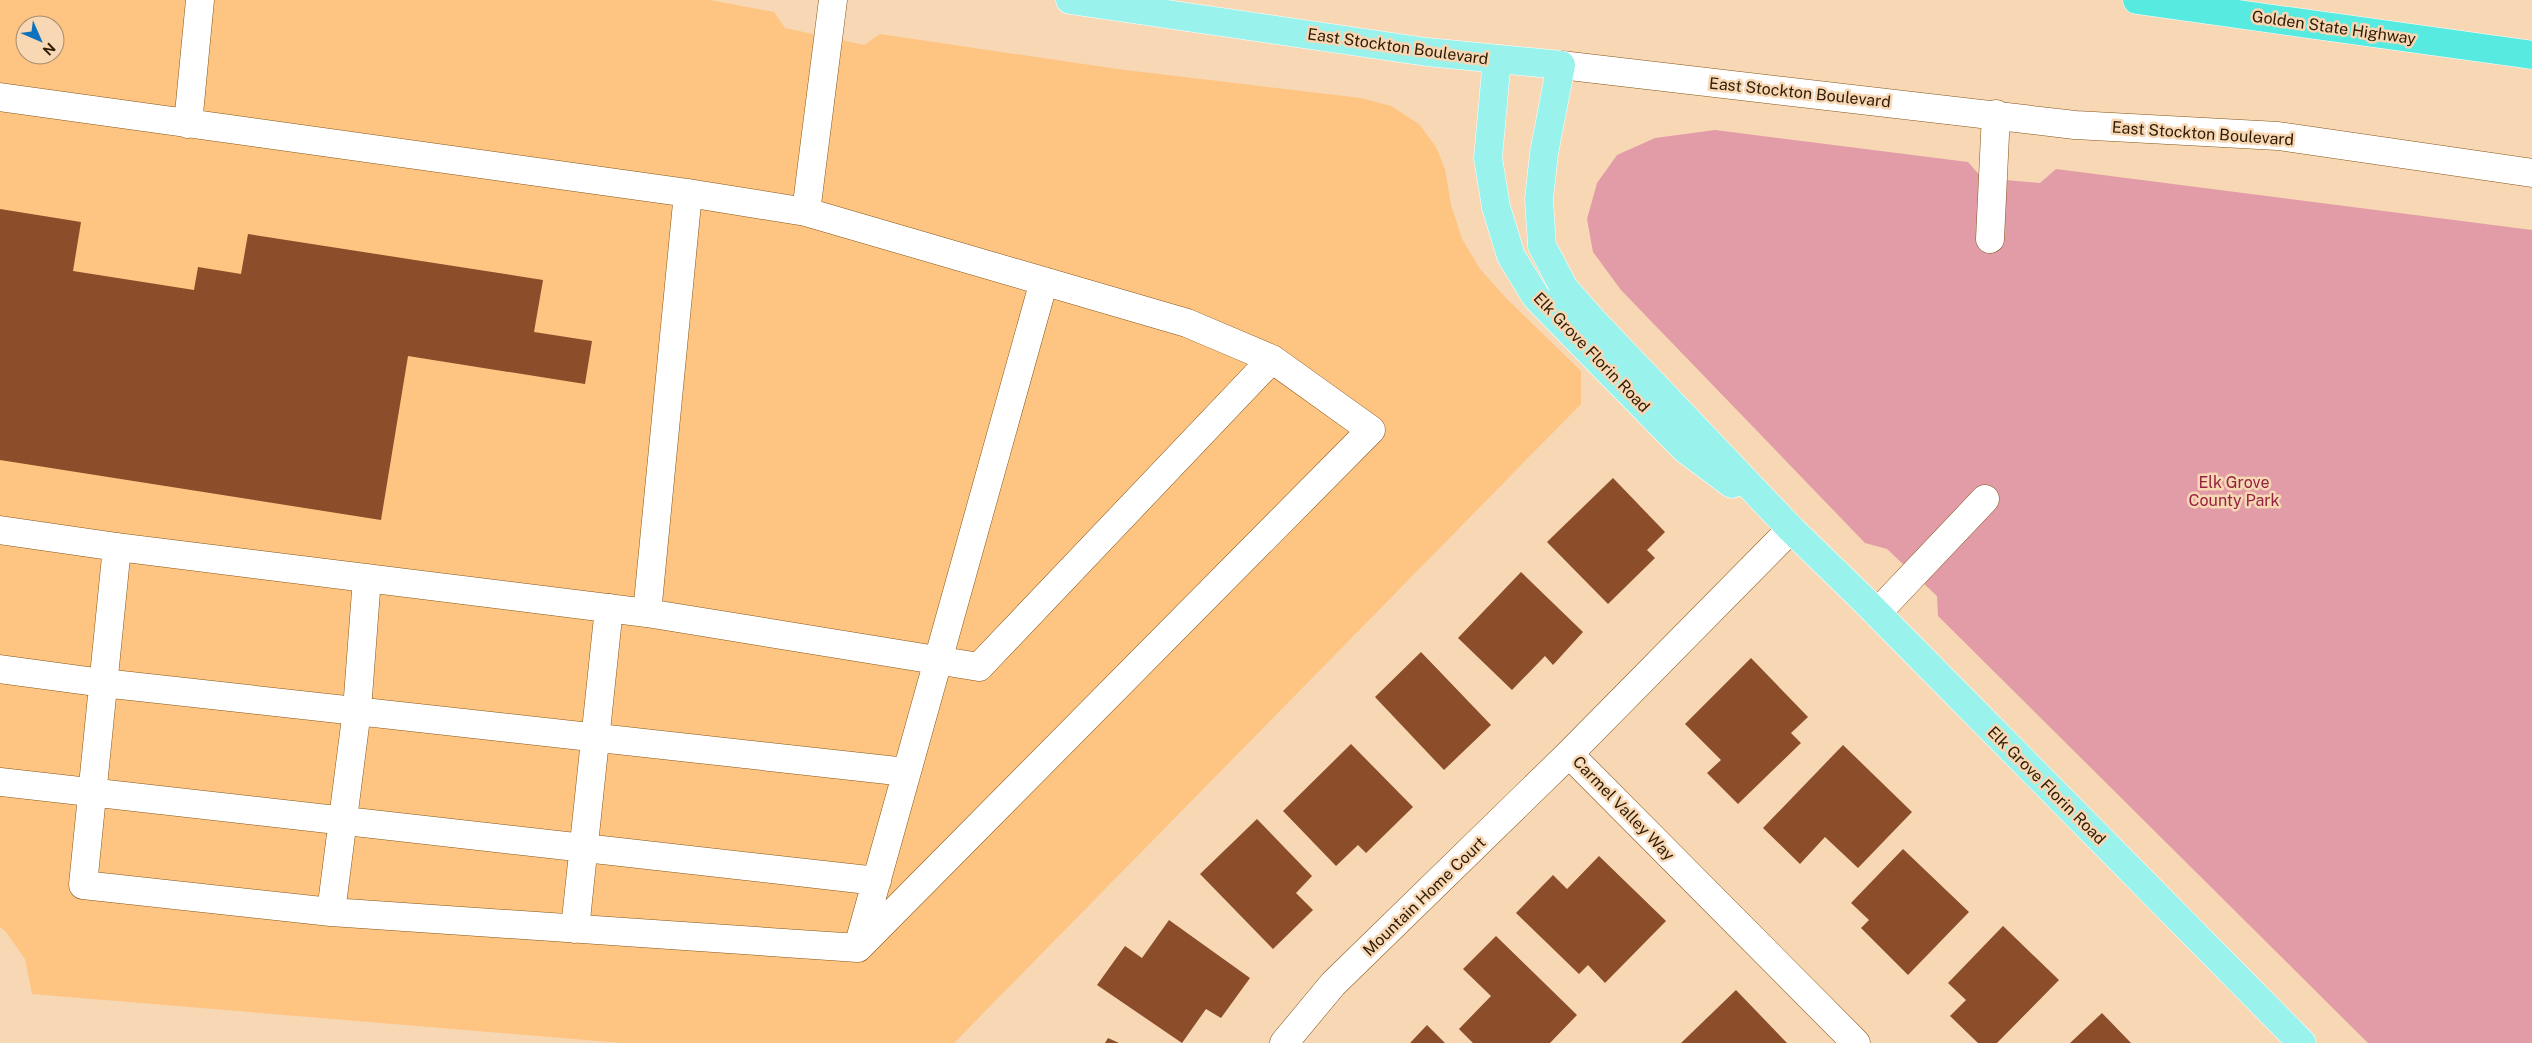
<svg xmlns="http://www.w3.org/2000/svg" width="2532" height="1043" viewBox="0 0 2532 1043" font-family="'Public Sans',sans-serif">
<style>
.built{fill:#fec482;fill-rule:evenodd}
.green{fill:#e29ca7}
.building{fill:#8b4d2a}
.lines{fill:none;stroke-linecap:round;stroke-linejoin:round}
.minor-casing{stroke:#855618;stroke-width:29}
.major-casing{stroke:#fff;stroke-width:29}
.highway-casing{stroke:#fff;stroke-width:29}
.minor{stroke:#fff;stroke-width:28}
.major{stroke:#9af2ec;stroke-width:28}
.highway{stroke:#56eae0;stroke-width:28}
.labels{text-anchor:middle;stroke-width:5;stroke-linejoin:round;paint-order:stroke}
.street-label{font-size:16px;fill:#2f1c04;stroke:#f7d7b4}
.park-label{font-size:16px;fill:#962243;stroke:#f7d7b4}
</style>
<rect width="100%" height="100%" fill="#f7d7b4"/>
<!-- built -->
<path class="built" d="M0,0H710L774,12L785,28L864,45L880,34L1117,69L1361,98L1391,106L1419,124L1436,147L1445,169L1451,205L1462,239L1480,269L1506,298L1581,371V404L954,1043H622L32,994L25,959L6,932L0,927ZM25,25H55V55H25Z"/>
<!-- green -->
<path class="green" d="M1715,130L1968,162L1982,178L2040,183L2056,169L2532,230V1043H2368L1938,616L1937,596L1887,549L1865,543L1621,290L1593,252L1587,219L1597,183L1617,155L1655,138Z"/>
<!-- building -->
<path class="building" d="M0,209L81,222L73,271L194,290L198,267L241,274L248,234L543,280L534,332L592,341L585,384L408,356L381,520L0,460Z
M1613,478L1665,532L1647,550L1655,558L1608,604L1547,542Z
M1521,572L1583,632L1553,665L1545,656L1512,690L1458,638Z
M1421,652L1491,725L1444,770L1375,697Z
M1751,658L1808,717L1791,733L1801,743L1738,804L1707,773L1721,760L1685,724Z
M1351,744L1413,807L1366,853L1358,845L1336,866L1283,811Z
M1843,745L1912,812L1858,868L1825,837L1800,864L1763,828Z
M1257,819L1312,876L1296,893L1313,910L1273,949L1200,874Z
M1903,849L1969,912L1908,975L1861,928L1869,920L1851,903Z
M1599,856L1666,921L1605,983L1588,965L1579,974L1516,913L1553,875L1567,889Z
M1169,920L1250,978L1221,1018L1206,1009L1182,1043L1097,985L1125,946L1142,958Z
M2003,926L2059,980L1997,1043H1978L1950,1016L1966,1000L1948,983Z
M1496,936L1577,1015L1550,1043H1473L1459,1029L1491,996L1463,969Z
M1736,990L1787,1043H1681Z
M2102,1013L2131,1043H2070Z
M1427,1025L1445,1043H1410Z
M1108,1038L1119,1043H1105Z"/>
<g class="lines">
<defs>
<path id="minor" d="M1561,65L2075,125L2278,136L2532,173
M0,97L688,193L806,212L833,0
M188,124L200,0
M1990,239L1996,114
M0,530L117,547L647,613L979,667L1272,359
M117,547L83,885L331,912L858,948L1371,430L1272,359L1187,323L806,212
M647,613L688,193
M1877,613L1985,499
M0,669L103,683L906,772
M1569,754L1856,1043
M0,782L877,881
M331,912L357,710L367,578
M575,929L609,608
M858,947L1044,281
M1284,1043L1333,984L1569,754L1791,529"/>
<path id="major" d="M1070,0L1427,52L1561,65L1544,153L1539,199L1542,246L1564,288L1594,322L1791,529L1860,596L2302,1043
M1497,59L1488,158L1496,207L1511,256L1536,297L1685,449L1732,484"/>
<path id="highway" d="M2137,0L2532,55"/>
</defs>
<!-- minor casing -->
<use href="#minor" class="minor-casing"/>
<!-- major casing -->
<use href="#major" class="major-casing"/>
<!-- highway casing -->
<use href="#highway" class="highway-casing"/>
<!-- minor -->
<use href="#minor" class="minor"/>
<!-- major -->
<use href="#major" class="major"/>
<!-- highway -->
<use href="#highway" class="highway"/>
</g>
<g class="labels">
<!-- street labels -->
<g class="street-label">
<text transform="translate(2334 27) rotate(8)" y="6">Golden State Highway</text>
<text transform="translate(1398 46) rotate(8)" y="6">East Stockton Boulevard</text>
<text transform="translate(1800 92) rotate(6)" y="6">East Stockton Boulevard</text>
<text transform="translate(2203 133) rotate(4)" y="6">East Stockton Boulevard</text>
<text transform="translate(1592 352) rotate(46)" y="6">Elk Grove Florin Road</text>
<text transform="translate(2047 785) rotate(45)" y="6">Elk Grove Florin Road</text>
<text transform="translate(1624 808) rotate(46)" y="6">Carmel Valley Way</text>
<text transform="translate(1424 896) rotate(-44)" y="6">Mountain Home Court</text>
</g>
<!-- park labels -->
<g class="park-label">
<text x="2234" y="488">Elk Grove<tspan x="2234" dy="18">County Park</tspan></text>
</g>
</g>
<!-- north arrow -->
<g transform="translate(40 40) rotate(135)"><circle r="24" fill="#f7d7b4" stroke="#a78c6e"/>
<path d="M0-4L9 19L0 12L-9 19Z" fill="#0f72be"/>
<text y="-8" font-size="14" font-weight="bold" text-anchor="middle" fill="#2f1c04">N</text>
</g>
</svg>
